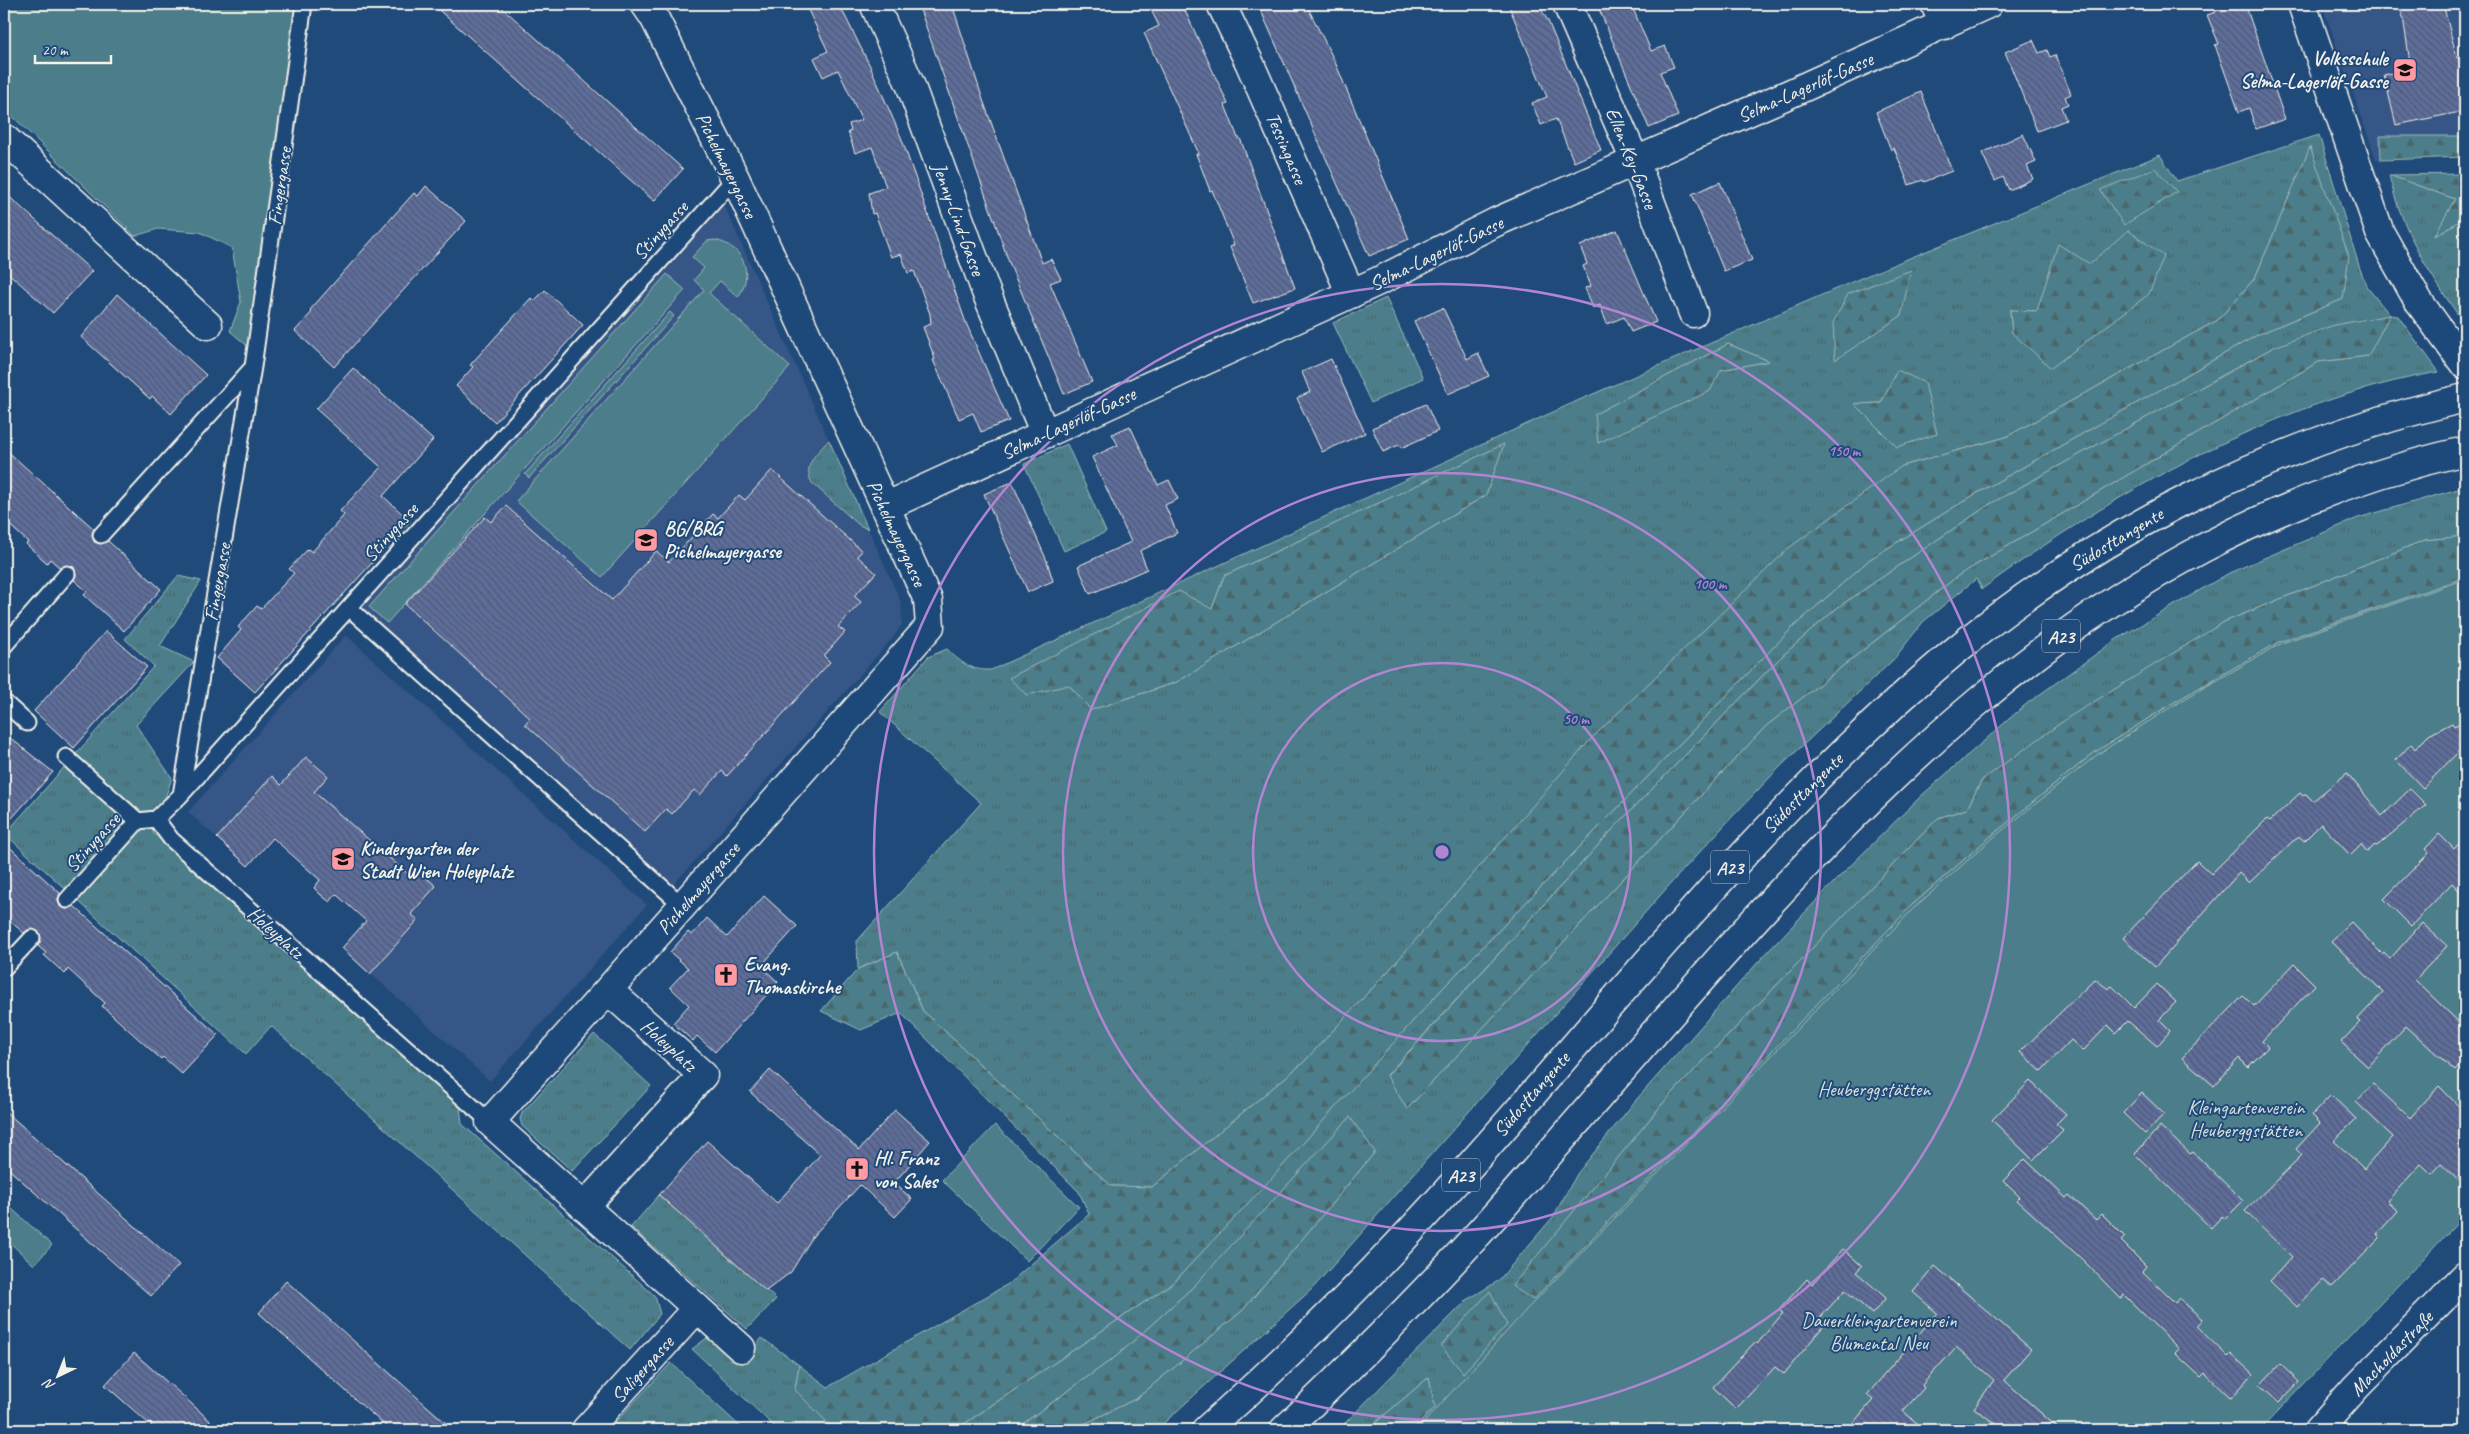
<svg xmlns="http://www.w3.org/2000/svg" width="2469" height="1434" viewBox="0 0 2469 1434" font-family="Caveat,sans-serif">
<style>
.built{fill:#365786}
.grass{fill:url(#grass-tufts);stroke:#a0b8b9;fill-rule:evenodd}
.forest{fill:url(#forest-firs);stroke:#a0b8b9}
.green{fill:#4b7e8a;stroke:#a0b8b9}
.building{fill:url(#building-back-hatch);stroke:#f4f1e8}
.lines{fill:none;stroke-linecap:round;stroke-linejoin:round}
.lane-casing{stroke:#f4f1e8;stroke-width:19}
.street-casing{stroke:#f4f1e8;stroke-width:31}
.secondary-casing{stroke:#f4f1e8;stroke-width:31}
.highway-casing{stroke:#f4f1e8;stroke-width:31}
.lane{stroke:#1f4a7a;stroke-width:15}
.street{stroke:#1f4a7a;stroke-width:28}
.secondary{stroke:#1f4a7a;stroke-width:28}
.highway{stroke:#1f4a7a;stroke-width:28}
.ring{fill:none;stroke:#b185d1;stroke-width:2.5}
.labels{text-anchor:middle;stroke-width:4;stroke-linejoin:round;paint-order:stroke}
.shield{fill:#1f4a7a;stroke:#b4bfc7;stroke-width:1}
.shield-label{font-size:19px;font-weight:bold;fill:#f4f1e8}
.poi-label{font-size:20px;font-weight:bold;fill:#f4f1e8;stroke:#1f4a7a;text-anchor:start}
.street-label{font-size:20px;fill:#f4f1e8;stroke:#1f4a7a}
.park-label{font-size:20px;fill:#dbe0da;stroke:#1f4a7a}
.centre{fill:#b185d1;stroke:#1f4a7a;stroke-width:2.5}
.ring-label{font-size:15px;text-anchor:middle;font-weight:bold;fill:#b185d1;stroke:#1f4a7a;stroke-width:4;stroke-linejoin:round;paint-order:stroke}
</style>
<defs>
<pattern id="grass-tufts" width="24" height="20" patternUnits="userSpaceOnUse" patternTransform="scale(1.25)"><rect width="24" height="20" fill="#4b7e8a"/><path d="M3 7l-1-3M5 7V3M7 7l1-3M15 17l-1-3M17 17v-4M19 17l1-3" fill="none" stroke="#4a666b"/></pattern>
<pattern id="forest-firs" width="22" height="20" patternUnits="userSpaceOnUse" patternTransform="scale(1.25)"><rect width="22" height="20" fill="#4b7e8a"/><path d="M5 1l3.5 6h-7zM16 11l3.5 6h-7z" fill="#4a666b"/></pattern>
<pattern id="building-back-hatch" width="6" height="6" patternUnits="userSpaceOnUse" patternTransform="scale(1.25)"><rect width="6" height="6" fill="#5d6d9c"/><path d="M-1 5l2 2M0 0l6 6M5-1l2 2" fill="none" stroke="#52596d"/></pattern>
</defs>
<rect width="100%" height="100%" fill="#1f4a7a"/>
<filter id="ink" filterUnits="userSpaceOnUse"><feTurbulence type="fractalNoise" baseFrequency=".02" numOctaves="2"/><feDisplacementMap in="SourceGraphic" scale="10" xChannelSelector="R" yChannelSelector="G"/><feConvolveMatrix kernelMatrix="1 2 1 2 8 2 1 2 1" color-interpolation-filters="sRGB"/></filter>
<g filter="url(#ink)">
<!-- built -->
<path class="built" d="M2322,4H2465V136H2381V160L2376,159Z
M724,205L901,602L902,624L892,639L673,885L358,608Z
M346,635L647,905L490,1081L342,948L366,921L336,895L330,902L321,895L314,888L320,880L273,838L248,866L188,812Z"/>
<!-- grass -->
<path class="grass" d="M2319,135L2360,269L2367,287L2390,315L2398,316L2439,372C2276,400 2115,492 1982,589L1976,579L1923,622L1894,659L1780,767L1733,816L1673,881L1312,1289L1156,1430H1072L1137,1398L1242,1311L1375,1152L1193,1287L1118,1355L1014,1430H955L1174,1282L1442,989L1792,628L1870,559L1972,496L2259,334L2343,299L2310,148L2255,278L2218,320L2006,437L1902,466L1391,968L1303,1063L1152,1187L1111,1186L923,1011L897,952L858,969L857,941L981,803L880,712L928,657L947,649C960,662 971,671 991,670L1577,401L1861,278L2160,155L2177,181ZM2090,265L2012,333L2010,310L2037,311ZM1728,344L1769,361L1721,370L1596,414ZM2274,347L2368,356L2318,362L1959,575L1766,726L1407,1109L1387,1075L1615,827L1780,658L1837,608L1990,504ZM1897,370V447L1855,404L1881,403ZM1503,445L1486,495L1177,682L1091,710L1069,685L1212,609L1224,576Z
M2389,175L2455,199L2435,236L2465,218V325C2432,278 2402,232 2389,175Z
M1386,298L1423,378L1371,403L1333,323Z
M829,440L868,529L859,525L812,483C802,465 817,453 829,440Z
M1067,444L1106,532L1064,551L1024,464Z
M2465,487V536L2425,540L2224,622L1982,780L1967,809L1938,818L1664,1102L1513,1286L1912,905L1991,836L2095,752L2176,701L2279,642L2465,577V599L1454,1430H1413L1435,1407L1429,1377L1367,1430H1338L1467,1300L1498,1281L1553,1217L1577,1174L1636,1100L1759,961L1833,883L1921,796L2025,705L2117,639L2229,573L2358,518Z
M178,576L201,581L160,646L194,662L136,725L172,778L153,833L460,1106L462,1124L655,1296L660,1314L630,1350L271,1026L246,1054L5,834L154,666L125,639Z
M594,1034L651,1086L572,1171L522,1126L520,1119L522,1113Z
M659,1195L776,1299L747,1329L631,1227Z
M711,1335L741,1363L762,1338L799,1365L795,1390L835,1430H778L692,1349Z
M671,1363L744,1430H691L690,1424H676L674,1430H608Z"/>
<!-- forest -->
<path class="forest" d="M2380,136H2465V157L2381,160Z
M2310,147L2349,256L2343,299L2259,334L1972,496L1870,559L1792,628L1442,989L1269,1181L1174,1282L955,1430H835L795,1390L799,1365L828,1387L1008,1284L1089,1214L1079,1192L901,1013L861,1030L821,1011L858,969L897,952L923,1011L1111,1186L1152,1187L1303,1063L1391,968L1592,738L1790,547L1902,466L2006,437L2218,320L2255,278Z
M2155,168L2177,192L2124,225L2100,190Z
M2465,174V218L2434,236L2455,199L2389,175Z
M2128,230L2164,256L2149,294L2051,368L2012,333L2010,310L2037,311L2058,244L2090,264Z
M1911,270L1901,316L1835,360L1833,323L1848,294Z
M2390,315L2368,356L2318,362L1959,575L1766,726L1407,1109L1387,1076L1615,827L1780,658L1837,608L1990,504L2274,347L2334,325Z
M1728,344L1769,361L1721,370L1710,391L1598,443L1595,414Z
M1897,370L1925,383L1937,434L1897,447L1854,404L1881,403Z
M1504,444L1486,495L1177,682L1091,710L1069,685L1027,695L1009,678L1179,591L1212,609L1224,576Z
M2465,536V577L2279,642L2176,701L2095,752L1991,836L1912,905L1533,1300L1512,1286L1664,1102L1938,818L1967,809L1982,780L2069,717L2224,622L2425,540Z
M1350,1117L1375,1152L1242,1311L1137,1398L1072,1430H1014L1118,1355L1193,1287Z
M1490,1291L1507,1325L1463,1373L1441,1346Z
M1429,1377L1435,1407L1413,1430H1367Z"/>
<!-- green -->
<path class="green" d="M6,4H296L252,350L230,331L241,302L232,248L200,232L158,229L135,236L4,108V7Z
M714,240C743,245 755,273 738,297L720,281L709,293L790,367L602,577L516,501L704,290L694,280L704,268L692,257L707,241Z
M667,274L685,290L387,623L369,607Z
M670,312L674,316L529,478L525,474Z
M2465,579V1215L2260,1430H1417L1527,1309L1915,907L1994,837L2098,754L2179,702L2282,643Z
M995,1125L1079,1207L1027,1261L942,1180Z
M11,1208L52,1245L34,1265L4,1237V1216Z"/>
<!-- building -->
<path class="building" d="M432,4H498L683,169L654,201Z
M805,4H839L870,66L901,137L966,323L1009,421L981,432L973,413L959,419L933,360L935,359L923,327L931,324L930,314L914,271L908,273L901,254L891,257L875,213L872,214L869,193L886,187L872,147L855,153L848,132L851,131L849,124L862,120L838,70L823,77L814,58L828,51Z
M918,4H952L983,100L1042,263L1051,259L1061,279L1050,283L1092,382L1064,394L1010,265Z
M1148,4H1182L1228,104L1225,105L1238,138H1240L1295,288L1253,303L1230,247L1234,245L1212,190L1210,191L1203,172L1196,154H1199L1144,33L1159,26Z
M1258,4H1306L1335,62L1409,239L1369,256Z
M1508,4H1538L1548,21L1601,150L1574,162L1556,119L1541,125L1532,103L1547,97Z
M1597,4H1631L1651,51L1665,46L1674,67L1660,72L1678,116L1649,128Z
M2213,4H2245L2285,119L2256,129L2249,108L2239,112L2215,45L2219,44L2207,15L2216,12Z
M2398,4H2443L2457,58L2465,57V111L2396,125L2384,75L2411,69L2403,17Z
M2033,40L2039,53L2047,50L2050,57L2055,55L2071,94L2065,97L2068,104L2061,107L2066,120L2037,131L2005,52Z
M1921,92L1952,171L1924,182L1923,180L1909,185L1894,148L1891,150L1876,112Z
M2023,134L2036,162L2027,166L2033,179L2009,190L2003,177L1995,181L1982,153Z
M1720,182L1752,260L1724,271L1692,194Z
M426,186L466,221L334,367L295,331L312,312L310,310L395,214L414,193L418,196Z
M4,192L92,271L53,313L4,269Z
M1617,230L1656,322L1631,332L1624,317L1607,324L1600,305L1593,308L1585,288L1591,286L1583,266L1587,264L1580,246Z
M545,290L583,325L495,422L456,386L473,367L470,365L531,298L534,301Z
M117,294L206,375L171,414L152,396L150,399L81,337Z
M1443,308L1467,359L1478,353L1489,376L1448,394L1414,321Z
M1331,359L1365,433L1322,452L1297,398L1310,392L1302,372Z
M353,368L433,440L383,496L410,521L255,692L217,658L241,630L238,627L257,606L261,609L294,573L289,569L308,549L312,552L344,515L340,511L381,467L316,409Z
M1426,404L1438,431L1401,448L1399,445L1383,452L1372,428Z
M1130,426L1158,485L1169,480L1178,499L1165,505L1177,533L1140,551L1147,569L1090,594L1078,566L1131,542L1092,457L1118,445L1112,434Z
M4,448L94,529L92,534L94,542L100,544L108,541L161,589L124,631L84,595L87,591L74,580L76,575L74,567L68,565L60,568L50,559L47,563L26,544L28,542L4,520Z
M772,470L862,551L857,556L876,573L854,596L861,602L838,627L845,632L824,656L830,662L727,776L722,771L700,795L694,790L672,814L666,809L645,832L525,724L530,718L405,604L485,517L491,522L506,506L612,600L656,551L669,562L713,514L718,518L739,495L745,500Z
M1012,482L1047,561L1053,581L1028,592L984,494Z
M106,631L147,667L74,748L34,711Z
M2465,721V745L2423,788L2396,760L2411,744L2415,749L2429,735L2452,723L2454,726Z
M4,733L53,772L4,827Z
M306,757L328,776L314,792L408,874L414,867L436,886L411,914L418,920L370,974L342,948L366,921L336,894L330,902L321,895L314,888L320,880L273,838L248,866L217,838L272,776L281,785Z
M2347,773L2382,816L2410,789L2426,805L2377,846L2375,845L2367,852L2361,844L2350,855L2321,824L2304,841L2300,837L2293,841L2249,883L2239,873L2155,967L2123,938L2197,861L2211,874L2267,819L2270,821L2300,793L2303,796L2306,794L2313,801Z
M2439,834L2454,849L2465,837V897L2452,883L2411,926L2384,899L2429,853L2425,849Z
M4,842L60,893L58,899L60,907L66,909L74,906L218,1035L182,1074L163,1057L161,1059L102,1006L105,1003L68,969L65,974L44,955L46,953L38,946L41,940L38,931L30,929L24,933L4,916Z
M764,896L797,926L761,966L778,982L715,1052L697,1036L693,1041L673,1023L689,1005L670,987L688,968L670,952L688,932L692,935L707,918L727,937Z
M2351,922L2382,954L2384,952L2390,959L2422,923L2447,946L2415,980L2465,1028V1059L2455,1071L2406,1026L2368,1067L2341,1042L2360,1022L2357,1020L2383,992L2331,941Z
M2294,964L2315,985L2262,1041L2268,1047L2248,1067L2239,1058L2214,1086L2182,1058L2243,996L2254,1006Z
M2095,979L2108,989L2112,986L2134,1008L2157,984L2176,1002L2159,1020L2170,1031L2157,1046L2128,1021L2116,1033L2108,1025L2083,1051L2071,1040L2041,1071L2020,1052Z
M770,1070L859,1150L895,1110L930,1141L894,1183L912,1199L895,1217L860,1185L813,1236L791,1272L766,1291L659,1195L707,1141L777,1203L820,1155L750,1092Z
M2030,1081L2066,1114L2056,1124L2063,1130L2033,1160L1992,1120Z
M2373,1084L2410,1118L2439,1086L2465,1113V1187L2441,1164L2432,1174L2421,1164L2387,1201L2398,1211L2377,1234L2380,1238L2332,1287L2323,1280L2297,1307L2270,1281L2292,1257L2245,1211L2302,1155L2296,1149L2320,1123L2312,1115L2331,1095L2356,1119L2334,1141L2364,1169L2393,1137L2356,1102Z
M2142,1093L2164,1114L2145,1134L2123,1113Z
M4,1110L179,1265L151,1296L4,1165Z
M2160,1126L2190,1154L2193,1152L2243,1201L2225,1219L2222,1216L2211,1228L2135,1154Z
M2025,1159L2066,1198L2069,1195L2096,1220L2102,1214L2125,1237L2121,1241L2146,1266L2142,1271L2175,1303L2179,1298L2202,1319L2196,1326L2228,1357L2231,1354L2253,1374L2231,1398L2205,1373L2201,1377L2175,1353L2179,1349L2124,1295L2121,1299L2084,1261L2017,1200L2020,1197L2003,1181Z
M1843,1249L1862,1266L1856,1272L1886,1298L1872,1314L1845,1290L1819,1319L1825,1324L1784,1374L1775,1367L1736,1409L1713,1387L1755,1342L1757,1344L1783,1313L1779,1310L1807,1279L1812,1284Z
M1935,1266L2031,1349L2004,1380L2060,1430H2004L1974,1408L1994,1380L1956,1347L1922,1385L1924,1388L1903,1411L1925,1430H1847L1873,1400L1867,1395L1937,1313L1913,1292Z
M286,1281L384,1368L454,1430H390L356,1400L259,1313Z
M134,1353L183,1396L220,1430H156L105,1385Z
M2280,1364L2299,1382L2279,1403L2260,1385Z"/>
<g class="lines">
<defs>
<path id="lane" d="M101,535L253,367
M349,608L682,905
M4,646L67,574
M4,702L27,723
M66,757L138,821
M181,795L253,367L304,4
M156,819L171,839L490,1122
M67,900L138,821L156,819L180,796L735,178
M4,968L32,938"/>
<path id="street" d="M874,4L910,84L986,292L1045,434
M1221,4L1250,64L1351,294
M1567,4L1635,161L1693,313
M1935,4L1944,25
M4,138L208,325
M885,507L1383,279L1496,222L1789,94L1988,4
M608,990L930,626L928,600L735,178L654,17L645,4
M584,1207L703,1075L608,990L490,1122L697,1308L586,1430
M697,1308L741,1348
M2318,1430L2356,1387L2465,1276"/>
<path id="secondary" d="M2302,4L2380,233L2419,302L2465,365"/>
<path id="highway" d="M1206,1430C1268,1375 1329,1317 1386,1257C1577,1056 1741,829 1955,651C2104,528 2278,441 2465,398
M1284,1430C1358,1360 1430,1288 1498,1212C1779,896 2027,550 2465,451"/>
</defs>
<!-- lane casing -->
<use href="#lane" class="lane-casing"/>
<!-- street casing -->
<use href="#street" class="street-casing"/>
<!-- secondary casing -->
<use href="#secondary" class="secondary-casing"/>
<!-- highway casing -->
<use href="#highway" class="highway-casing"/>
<!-- lane -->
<use href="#lane" class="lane"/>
<!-- street -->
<use href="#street" class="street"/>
<!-- secondary -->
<use href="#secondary" class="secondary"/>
<!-- highway -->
<use href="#highway" class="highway"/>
</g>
</g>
<!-- distance rings -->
<g class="ring">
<circle cx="1442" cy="852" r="189"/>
<circle cx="1442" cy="852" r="379"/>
<circle cx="1442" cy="852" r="568"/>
</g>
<!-- icons -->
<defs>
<symbol id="school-square" viewBox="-11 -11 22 22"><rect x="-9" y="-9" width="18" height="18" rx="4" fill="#ff9aa2" stroke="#1f4a7a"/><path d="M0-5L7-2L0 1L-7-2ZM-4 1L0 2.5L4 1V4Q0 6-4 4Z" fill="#111"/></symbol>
<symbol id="church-square" viewBox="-11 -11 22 22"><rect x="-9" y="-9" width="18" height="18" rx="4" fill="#ff9aa2" stroke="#1f4a7a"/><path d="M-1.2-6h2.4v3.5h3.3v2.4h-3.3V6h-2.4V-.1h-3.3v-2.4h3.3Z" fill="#111"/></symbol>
</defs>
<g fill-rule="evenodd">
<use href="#school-square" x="2391" y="56" width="28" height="28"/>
<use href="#school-square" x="632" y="526" width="28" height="28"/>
<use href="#school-square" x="329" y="845" width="28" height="28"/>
<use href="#church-square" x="712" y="961" width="28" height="28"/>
<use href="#church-square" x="843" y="1155" width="28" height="28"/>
</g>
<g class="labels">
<!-- shield labels -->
<g class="shield">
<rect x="2042" y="619.5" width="38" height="33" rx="4"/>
<rect x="1711" y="850.5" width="38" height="33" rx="4"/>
<rect x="1442" y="1158.5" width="38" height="33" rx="4"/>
</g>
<g class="shield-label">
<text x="2061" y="643">A23</text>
<text x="1730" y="874">A23</text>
<text x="1461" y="1182">A23</text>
</g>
<!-- poi labels -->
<g class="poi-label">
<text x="2388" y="65" text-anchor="end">Volksschule<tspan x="2388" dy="23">Selma-Lagerlöf-Gasse</tspan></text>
<text x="664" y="535">BG/BRG<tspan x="664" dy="23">Pichelmayergasse</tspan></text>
<text x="360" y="855">Kindergarten der<tspan x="360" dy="23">Stadt Wien Holeyplatz</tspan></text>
<text x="744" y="971">Evang.<tspan x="744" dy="23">Thomaskirche</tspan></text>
<text x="874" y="1165">Hl. Franz<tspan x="874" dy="23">von Sales</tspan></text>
</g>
<!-- street labels -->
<g class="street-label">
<text transform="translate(1805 87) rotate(-24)" y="7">Selma-Lagerlöf-Gasse</text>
<text transform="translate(1287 148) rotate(67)" y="7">Tessingasse</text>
<text transform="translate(1632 158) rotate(68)" y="7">Ellen-Key-Gasse</text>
<text transform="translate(727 165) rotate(64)" y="7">Pichelmayergasse</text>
<text transform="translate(279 186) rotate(-82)" y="7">Fingergasse</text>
<text transform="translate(959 219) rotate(70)" y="7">Jenny-Lind-Gasse</text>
<text transform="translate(660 230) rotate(-48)" y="7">Stinygasse</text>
<text transform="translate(1436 253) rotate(-26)" y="7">Selma-Lagerlöf-Gasse</text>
<text transform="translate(1068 423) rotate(-25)" y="7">Selma-Lagerlöf-Gasse</text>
<text transform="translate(390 532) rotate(-48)" y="7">Stinygasse</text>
<text transform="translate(897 533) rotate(65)" y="7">Pichelmayergasse</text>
<text transform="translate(2116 539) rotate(-31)" y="7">Südosttangente</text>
<text transform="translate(217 582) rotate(-80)" y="7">Fingergasse</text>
<text transform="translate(1802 793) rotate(-45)" y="7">Südosttangente</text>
<text transform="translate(92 842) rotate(-48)" y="7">Stinygasse</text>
<text transform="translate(698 888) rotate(-49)" y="7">Pichelmayergasse</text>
<text transform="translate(276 932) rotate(42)" y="7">Holeyplatz</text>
<text transform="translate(669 1045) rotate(42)" y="7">Holeyplatz</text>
<text transform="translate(1531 1094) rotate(-49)" y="7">Südosttangente</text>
<text transform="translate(2391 1353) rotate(-46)" y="7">Macholdastraße</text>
<text transform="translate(642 1369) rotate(-48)" y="7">Saligergasse</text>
</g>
<!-- park labels -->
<g class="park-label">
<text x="1874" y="1096">Heuberggstätten</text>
<text x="2246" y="1114">Kleingartenverein<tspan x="2246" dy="23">Heuberggstätten</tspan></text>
<text x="1879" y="1327">Dauerkleingartenverein<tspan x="1879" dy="23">Blumental Neu</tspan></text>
</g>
</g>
<circle cx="1442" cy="852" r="8" class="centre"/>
<g class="ring-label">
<text x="1844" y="456">150 m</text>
<text x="1710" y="589">100 m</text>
<text x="1576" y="724">50 m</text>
</g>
<!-- margin -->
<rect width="2469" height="1434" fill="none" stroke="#1f4a7a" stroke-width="20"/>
<rect x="10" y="10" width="2449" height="1414" fill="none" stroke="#f4f1e8" stroke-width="2" filter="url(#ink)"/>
<!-- north arrow -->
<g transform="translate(58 1376) rotate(223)" stroke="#1f4a7a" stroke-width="4" paint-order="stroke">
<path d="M0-4L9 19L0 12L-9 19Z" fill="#f4f1e8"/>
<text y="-8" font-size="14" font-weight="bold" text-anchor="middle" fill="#f4f1e8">N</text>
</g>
<!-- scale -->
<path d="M35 55v8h76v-8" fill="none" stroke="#f4f1e8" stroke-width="2.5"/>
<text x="42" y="55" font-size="15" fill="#f4f1e8" stroke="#1f4a7a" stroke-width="4" paint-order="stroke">20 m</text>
</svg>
